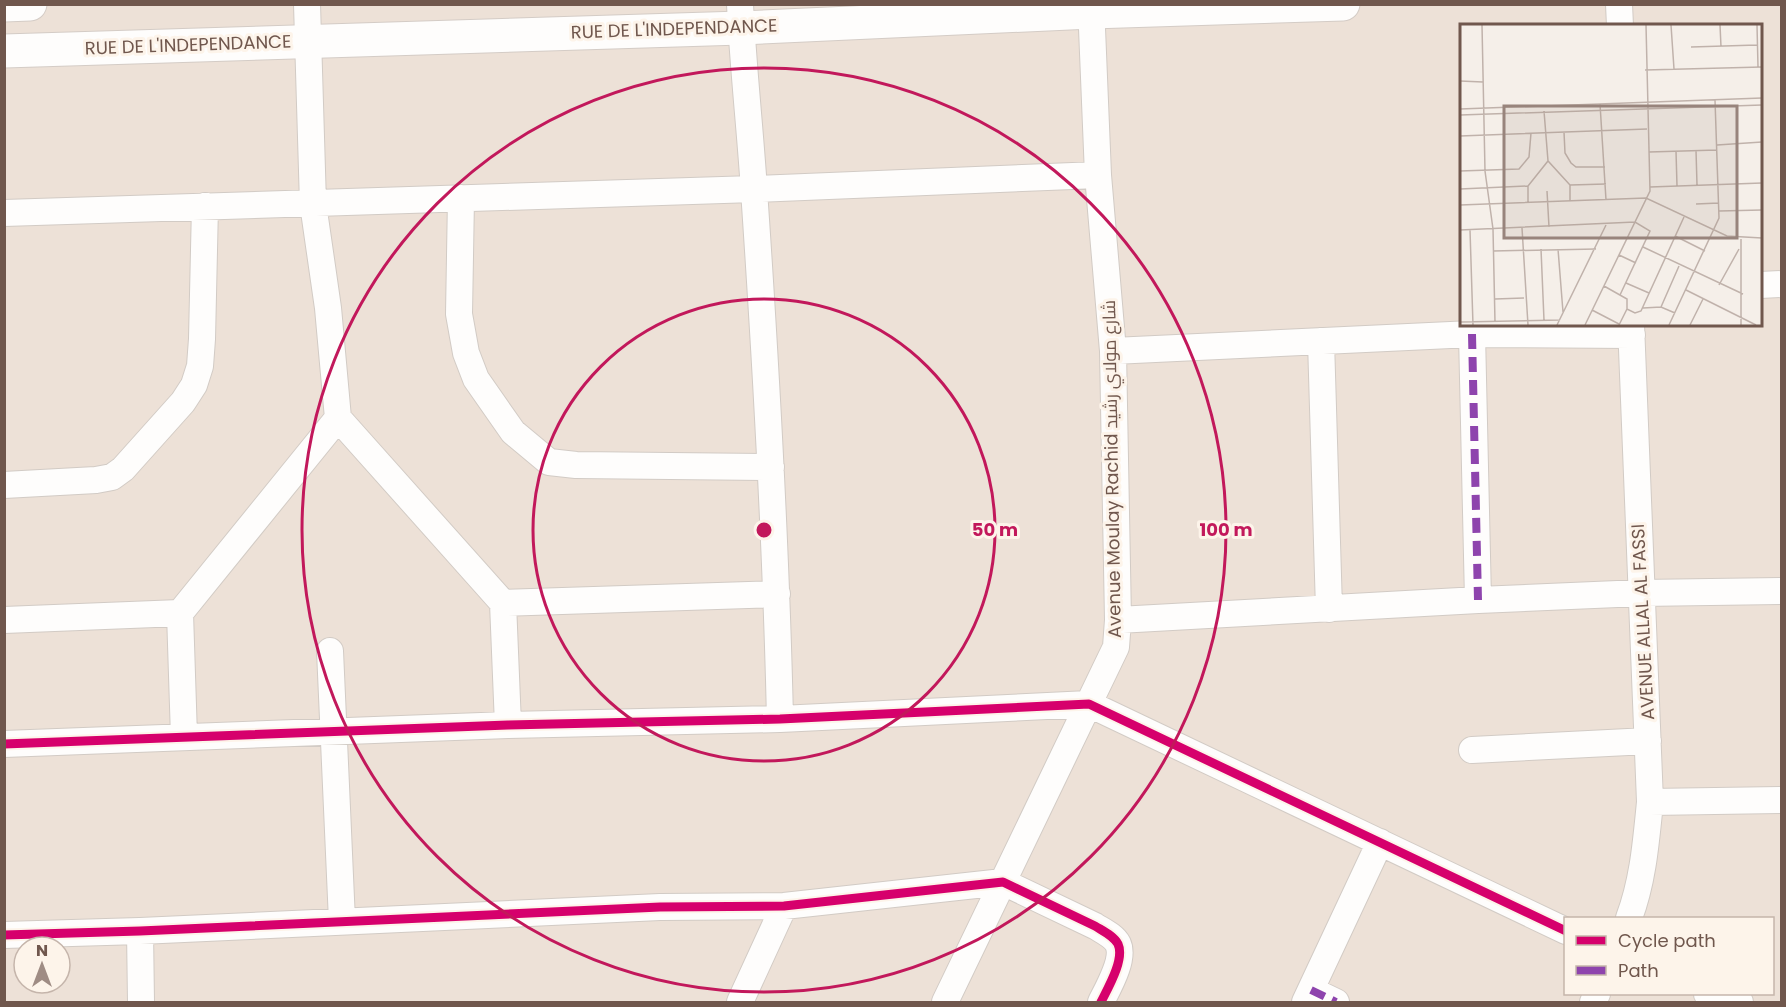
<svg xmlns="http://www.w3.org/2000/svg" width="1786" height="1007" viewBox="0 0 1786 1007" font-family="Poppins,Cairo,sans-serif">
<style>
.residential{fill:#ede1d7;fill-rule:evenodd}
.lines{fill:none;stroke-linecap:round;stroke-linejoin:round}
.minor-casing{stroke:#d2cbc5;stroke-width:28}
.secondary-casing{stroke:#d4ccc6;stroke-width:35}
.minor{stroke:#fefdfc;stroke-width:26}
.secondary{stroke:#fefdfc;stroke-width:33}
.quiet{stroke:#8e44ad;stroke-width:8;stroke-dasharray:15 8;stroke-linecap:butt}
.cycleway-casing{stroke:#fdf4ea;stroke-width:13}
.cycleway{stroke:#d6006c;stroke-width:9}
.ring{fill:none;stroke:#c2185b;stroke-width:3}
.labels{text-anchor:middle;stroke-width:6;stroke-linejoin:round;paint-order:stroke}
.street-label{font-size:18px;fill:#70574d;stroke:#fdf4ea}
.inset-road{fill:none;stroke:#c0b2ab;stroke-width:1.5}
.view{fill:#98847c;fill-opacity:0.15;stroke:#98847c;stroke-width:3}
.inset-edge{fill:none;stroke:#70574d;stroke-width:3}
.centre{fill:#c2185b;stroke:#fdf4ea;stroke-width:3}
.ring-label{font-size:18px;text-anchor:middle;font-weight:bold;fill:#c2185b;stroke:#fdf4ea;stroke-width:6;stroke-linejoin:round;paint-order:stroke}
</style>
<rect width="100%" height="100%" fill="#f5efe9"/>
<!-- residential -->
<path class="residential" d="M5,5H1781V1002H5ZM1462,26H1760V324H1462ZM1566,918H1772V994H1566ZM24,947H60V983H24Z"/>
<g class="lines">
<defs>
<path id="minor" d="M307,4L313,204L328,308L338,418
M740,4C743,66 750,128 754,190C766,366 776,543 780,719
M1619,4L1620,26
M461,198L459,314L466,353L476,379L513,432L549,462L576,465L771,467
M4,213L754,189L1098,175
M1760,285L1782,284
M1472,334L1478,600
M1321,341L1329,609
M1113,351L1472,334L1632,335
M4,485L96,480L112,477L123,469L183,402L194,385L200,366L202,339L205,206
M503,603L777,594
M4,620L180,613
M1118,620L1478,600L1641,593L1782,591
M330,651L342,921
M184,737L180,613L338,418L503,603L508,725
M4,744L508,725L780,719L1089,704L1566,931
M1472,750L1648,741
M1650,802L1782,800
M1629,918C1643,881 1646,842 1650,802L1631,324
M140,931L141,1002
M4,935L140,931L660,907L784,906L1003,882L1095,926C1103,931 1114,936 1118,944C1125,959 1108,988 1101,1002
M1311,990L1336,1002
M1707,994L1740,1002
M740,1002L784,906
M945,1002L1116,647L1118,620L1113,351L1098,175L1091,4
M1305,1002L1380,842
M1593,1002L1597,994"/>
<path id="secondary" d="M4,5L30,4
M4,51L741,28L1091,12L1343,4"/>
</defs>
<!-- minor casing -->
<use href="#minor" class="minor-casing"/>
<!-- secondary casing -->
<use href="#secondary" class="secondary-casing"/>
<!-- minor -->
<use href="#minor" class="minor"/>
<!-- secondary -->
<use href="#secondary" class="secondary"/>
<!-- quiet -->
<path class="quiet" d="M1472,334L1478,600
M1311,990L1336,1002"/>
<defs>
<path id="cycleway" d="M4,744L508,725L780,719L1089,704L1566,931
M4,935L140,931L660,907L784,906L1003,882L1095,926C1103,931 1114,936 1118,944C1125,959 1108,988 1101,1002"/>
</defs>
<!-- cycleway casing -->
<use href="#cycleway" class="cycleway-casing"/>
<!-- cycleway -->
<use href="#cycleway" class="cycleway"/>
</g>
<!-- distance rings -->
<g class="ring">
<circle cx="764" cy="530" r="231"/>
<circle cx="764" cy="530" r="462"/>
</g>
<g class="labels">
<!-- street labels -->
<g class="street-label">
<text transform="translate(674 29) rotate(-2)" y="6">RUE DE L'INDEPENDANCE</text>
<text transform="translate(188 45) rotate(-2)" y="6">RUE DE L'INDEPENDANCE</text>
<text transform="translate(1112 469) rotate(-91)" y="6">Avenue Moulay Rachid شارع مولاي رشيد</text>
<text transform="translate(1643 622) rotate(-93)" y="6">AVENUE ALLAL AL FASSI</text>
</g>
</g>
<!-- overview -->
<g transform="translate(1460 24)">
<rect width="302" height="302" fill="#f5efe9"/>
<path class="inset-road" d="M22,1L25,147L33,205L35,298M211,1L214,45M260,1L261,23M297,1L298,43M231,23L297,21M185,46L302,43M0,57L23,58M140,80L146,176M0,85L302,74M84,87L88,137M0,91L302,81M104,108L105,129L111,139L116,143H145M0,112L187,105M257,121L302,118M236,126L237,161M216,127L217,162M189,128L257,126M0,147L59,145L69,133L71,109M110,161L146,160M190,163L302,159M0,165L68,162M87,167L89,203M68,179V162L88,137L110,161V177M236,180L259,179M0,181L186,174L267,212L302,214M259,187L302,186M62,204L68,301M0,206L175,198L190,207L160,271M10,206L13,301M215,212L245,227M281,215V301M183,223L283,270M81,225L84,296M98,225L103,288M33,227L136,225M159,231L176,239M166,259L189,269M259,261L279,225M144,262L167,275V285M226,266L296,301M35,275L64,274M201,283L219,242M183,284L201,283L215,289M132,286L159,300M0,298L100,296M97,301L146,201M125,301L190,167L186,1M159,301L167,285L175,289L181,287L224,193M209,301L259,194L255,76M230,301L243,275"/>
<path class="view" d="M44,82H277V214H44Z"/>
<rect width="302" height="302" class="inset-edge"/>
</g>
<circle cx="764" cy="530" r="9" class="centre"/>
<g class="ring-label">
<text x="995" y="536">50 m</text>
<text x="1226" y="536">100 m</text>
</g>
<!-- border -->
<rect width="1786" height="1007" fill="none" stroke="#70574d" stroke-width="12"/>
<!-- legend -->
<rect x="1564" y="917" width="210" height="78" fill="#fdf4ea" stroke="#c5b5ab" stroke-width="1.5"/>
<rect x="1576" y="936" width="30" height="9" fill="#d6006c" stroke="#c5b5ab" stroke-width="1.5"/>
<text x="1618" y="947" font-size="18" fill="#70574d">Cycle path</text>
<rect x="1576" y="966" width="30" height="9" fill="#8e44ad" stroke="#c5b5ab" stroke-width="1.5"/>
<text x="1618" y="977" font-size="18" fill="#70574d">Path</text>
<!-- north arrow -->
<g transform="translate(42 965)"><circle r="28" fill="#fdf4ea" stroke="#c5b5ab" stroke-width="1.5"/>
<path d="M0-4.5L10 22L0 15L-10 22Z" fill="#9f8c84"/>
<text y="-9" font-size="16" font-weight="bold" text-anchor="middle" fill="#70574d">N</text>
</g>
</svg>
